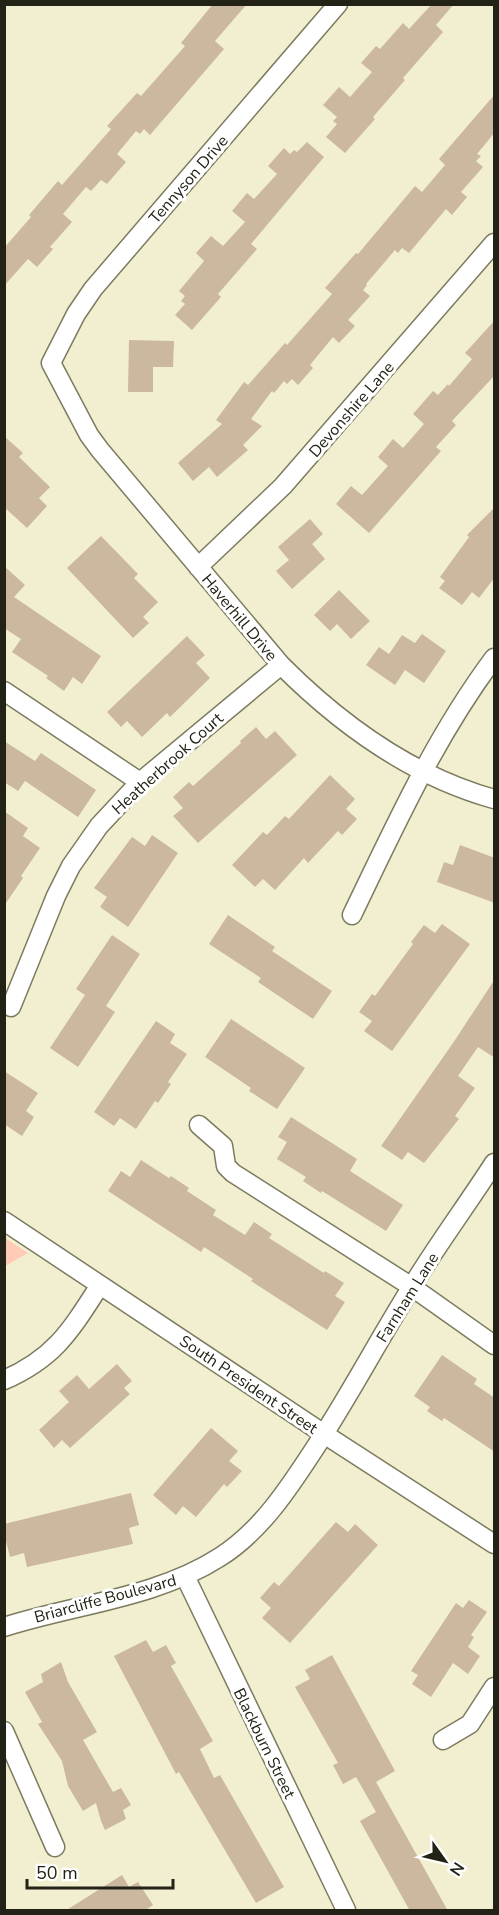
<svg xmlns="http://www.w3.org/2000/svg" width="499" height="1915" viewBox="0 0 499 1915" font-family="'Nunito Sans',sans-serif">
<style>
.green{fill:#feccb6}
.building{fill:#cbb89f}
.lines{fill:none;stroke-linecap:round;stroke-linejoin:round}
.minor-casing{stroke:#7d7b5f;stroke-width:21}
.minor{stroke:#fff;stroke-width:18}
.labels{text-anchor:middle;stroke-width:6;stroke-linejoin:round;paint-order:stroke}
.street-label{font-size:16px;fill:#222216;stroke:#fff}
</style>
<rect width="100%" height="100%" fill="#f2efd1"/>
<!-- green -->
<path class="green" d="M4,1238H5L28,1253L5,1266Z"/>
<!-- building -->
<path class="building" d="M213,4H247L215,41L224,49L150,135L144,129L140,134L136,131L117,154L126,162L107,184L101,180L91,191L86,187L63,214L72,222L50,247L53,249L37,267L28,259L4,286V248L31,217L29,215L58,181L62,185L111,129L107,126L137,93L141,96L185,46L181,43Z
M432,4H454L436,25L443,32L403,78L405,80L373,117L375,119L345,153L326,137L337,124L333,121L337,117L323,105L339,87L350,97L372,72L361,63L376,46L380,49L403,23L409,29Z
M495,94V132L477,154L481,156L476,161L483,167L461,192L467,197L452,215L446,209L409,253L402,248L398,253L395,250L366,284L367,285L363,290L370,296L348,320L355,326L339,343L333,337L310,365L313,368L298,385L292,379L287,384L284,381L274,393L272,391L251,419L262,426L243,445L248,450L217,477L209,467L193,481L178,463L222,424L216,420L244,382L248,385L285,343L287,345L332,294L325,288L356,253L358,254L415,186L422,192L445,165L439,159Z
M307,142L324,157L251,244L257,249L218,294L221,297L192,330L175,315L185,304L181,301L185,296L179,291L204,261L196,253L211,236L223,246L245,222L232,211L247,193L254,199L277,174L268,166L284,148L290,154L294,150L297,152Z
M495,320V375L452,421L456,425L436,447L441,451L369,533L336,504L351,486L362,495L388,466L378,457L393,439L403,448L424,424L413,414L433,391L438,395L448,384L449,386L472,359L465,353Z
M129,340L174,341L173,367H153V392H128Z
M4,436L23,453L19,457L50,487L39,498L47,506L27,528L4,507Z
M495,507V577L479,598L472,592L462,605L439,588L445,581L440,577L469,537L467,535Z
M310,519L323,534L312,544L325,559L292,589L276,571L289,560L278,547Z
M101,536L138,574L134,578L158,602L143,617L149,623L133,638L67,568Z
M4,566L25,585L14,597L101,656L82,684L73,677L64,691L46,678L48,676L12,652L21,639L4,628Z
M339,590L370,621L351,639L337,624L330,631L314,615Z
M422,634L446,651L424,683L405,670L395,685L366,665L379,647L389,654L402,635L415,643Z
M187,636L205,655L196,663L210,678L170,717L167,713L142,737L127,721L121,727L107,712Z
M256,727L266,739L275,731L297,755L198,843L173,816L183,808L173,797L189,782L193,786L241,743L240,741Z
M4,741L35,761L41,753L96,790L78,817L25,781L18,791L4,782Z
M330,775L355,799L346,809L357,819L342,835L338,831L308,863L304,858L275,890L263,879L255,887L232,865L263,832L267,835L285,816L289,819Z
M4,811L28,828L23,836L40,848L21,876L23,878L4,906Z
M152,835L178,853L128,927L100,907L107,897L94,888L132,837L145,846Z
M460,845L495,858V903L437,882L444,862L453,865Z
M228,915L275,947L272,951L332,991L313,1019L258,982L261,978L209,944Z
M442,924L470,944L392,1051L364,1031L372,1021L359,1012L372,994L375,996L413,944L411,942L424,925L435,933Z
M112,935L140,954L106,1006L115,1012L78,1067L50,1048L85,995L76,989Z
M495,979V1058L478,1047L458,1076L475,1088L455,1116L459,1119L424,1163L408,1152L402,1160L381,1146L453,1043Z
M231,1019L305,1068L277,1109L249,1091L251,1088L205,1057Z
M156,1021L175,1034L170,1043L187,1054L168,1082L171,1084L158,1103L155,1101L136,1129L120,1118L114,1126L94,1112Z
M4,1071L38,1093L26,1111L34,1117L22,1136L4,1124Z
M291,1117L357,1159L350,1171L403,1205L386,1231L322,1191L321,1193L303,1181L306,1177L277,1159L287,1142L278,1137Z
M141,1160L169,1178L171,1176L189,1188L187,1191L216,1210L213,1215L245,1235L254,1222L272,1234L269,1238L324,1273L325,1271L344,1283L335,1296L345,1302L327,1330L251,1281L253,1279L204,1247L201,1252L108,1191L121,1171L130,1177Z
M442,1355L477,1379L474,1384L495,1398V1452L444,1418L442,1421L427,1411L430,1407L414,1396Z
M117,1364L132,1381L124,1388L130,1394L70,1448L62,1440L54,1448L39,1430L69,1402L59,1391L77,1375L89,1389Z
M211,1428L238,1451L229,1461L242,1471L227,1487L224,1484L196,1517L183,1506L176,1515L153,1495Z
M131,1493L139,1525L129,1528L133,1544L27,1567L24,1553L10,1557L4,1533V1524Z
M336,1522L348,1532L355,1524L378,1545L290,1643L262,1618L271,1608L260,1598L274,1582L279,1586Z
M469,1600L487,1612L471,1635L474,1637L468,1647L480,1656L468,1674L453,1663L431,1697L412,1684L418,1675L411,1671L456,1603L463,1608Z
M146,1640L153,1652L166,1645L176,1663L171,1666L213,1741L200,1749L214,1778L220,1775L284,1887L256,1903L179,1772L176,1774L114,1656Z
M332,1655L395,1771L376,1782L448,1911H410L360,1821L376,1812L356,1777L343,1784L333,1765L338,1763L295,1687L310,1679L305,1670Z
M61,1662L68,1682L97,1732L83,1740L113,1792L121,1788L131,1805L123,1810L126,1819L105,1830L101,1821L96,1803L83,1811L68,1786L62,1761L38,1724L42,1722L25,1692L43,1682L41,1674Z
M122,1875L129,1887L138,1882L153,1905L144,1911H65Z"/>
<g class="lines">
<defs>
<path id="minor" d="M338,4L93,289L76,314L51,363L89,435L100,450L281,665C341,725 411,776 494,799
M198,567L283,486L494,243
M4,691L140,782
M352,915C395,826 435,737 494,658
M11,1007L56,896L71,866L99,826L140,782L281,665
M199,1125L223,1146L226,1166L233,1173L412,1287L494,1345
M4,1221L324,1434L494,1544
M4,1380C55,1358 71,1330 100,1285
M185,1576L346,1910
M4,1627C76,1604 156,1598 220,1557C261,1531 289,1488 315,1448C349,1396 378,1341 411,1288C437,1245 467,1205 494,1163
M4,1731L55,1847
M443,1740L470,1724L494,1687"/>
</defs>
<!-- minor casing -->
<use href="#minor" class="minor-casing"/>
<!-- minor -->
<use href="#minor" class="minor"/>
</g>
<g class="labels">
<!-- street labels -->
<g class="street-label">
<text transform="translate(188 179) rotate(-49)" y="6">Tennyson Drive</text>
<text transform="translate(351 409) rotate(-49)" y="6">Devonshire Lane</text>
<text transform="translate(240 617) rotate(50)" y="6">Haverhill Drive</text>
<text transform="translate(167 763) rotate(-42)" y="6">Heatherbrook Court</text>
<text transform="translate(407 1297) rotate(-58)" y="6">Farnham Lane</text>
<text transform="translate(249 1384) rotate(34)" y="6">South President Street</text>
<text transform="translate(105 1598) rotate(-15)" y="6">Briarcliffe Boulevard</text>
<text transform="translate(265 1743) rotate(64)" y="6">Blackburn Street</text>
</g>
</g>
<!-- border -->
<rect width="499" height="1915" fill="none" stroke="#222216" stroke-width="12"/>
<!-- north arrow -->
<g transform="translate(445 1861) rotate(124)" stroke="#ffffff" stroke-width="4.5" paint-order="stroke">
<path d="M0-4.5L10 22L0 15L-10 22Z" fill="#222216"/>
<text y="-9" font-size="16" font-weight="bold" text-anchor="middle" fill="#222216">N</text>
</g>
<!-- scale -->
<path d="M27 1879v9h146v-9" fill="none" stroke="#222216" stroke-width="3"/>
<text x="36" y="1879" font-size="18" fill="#222216" stroke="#ffffff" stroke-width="4.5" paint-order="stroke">50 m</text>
</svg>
